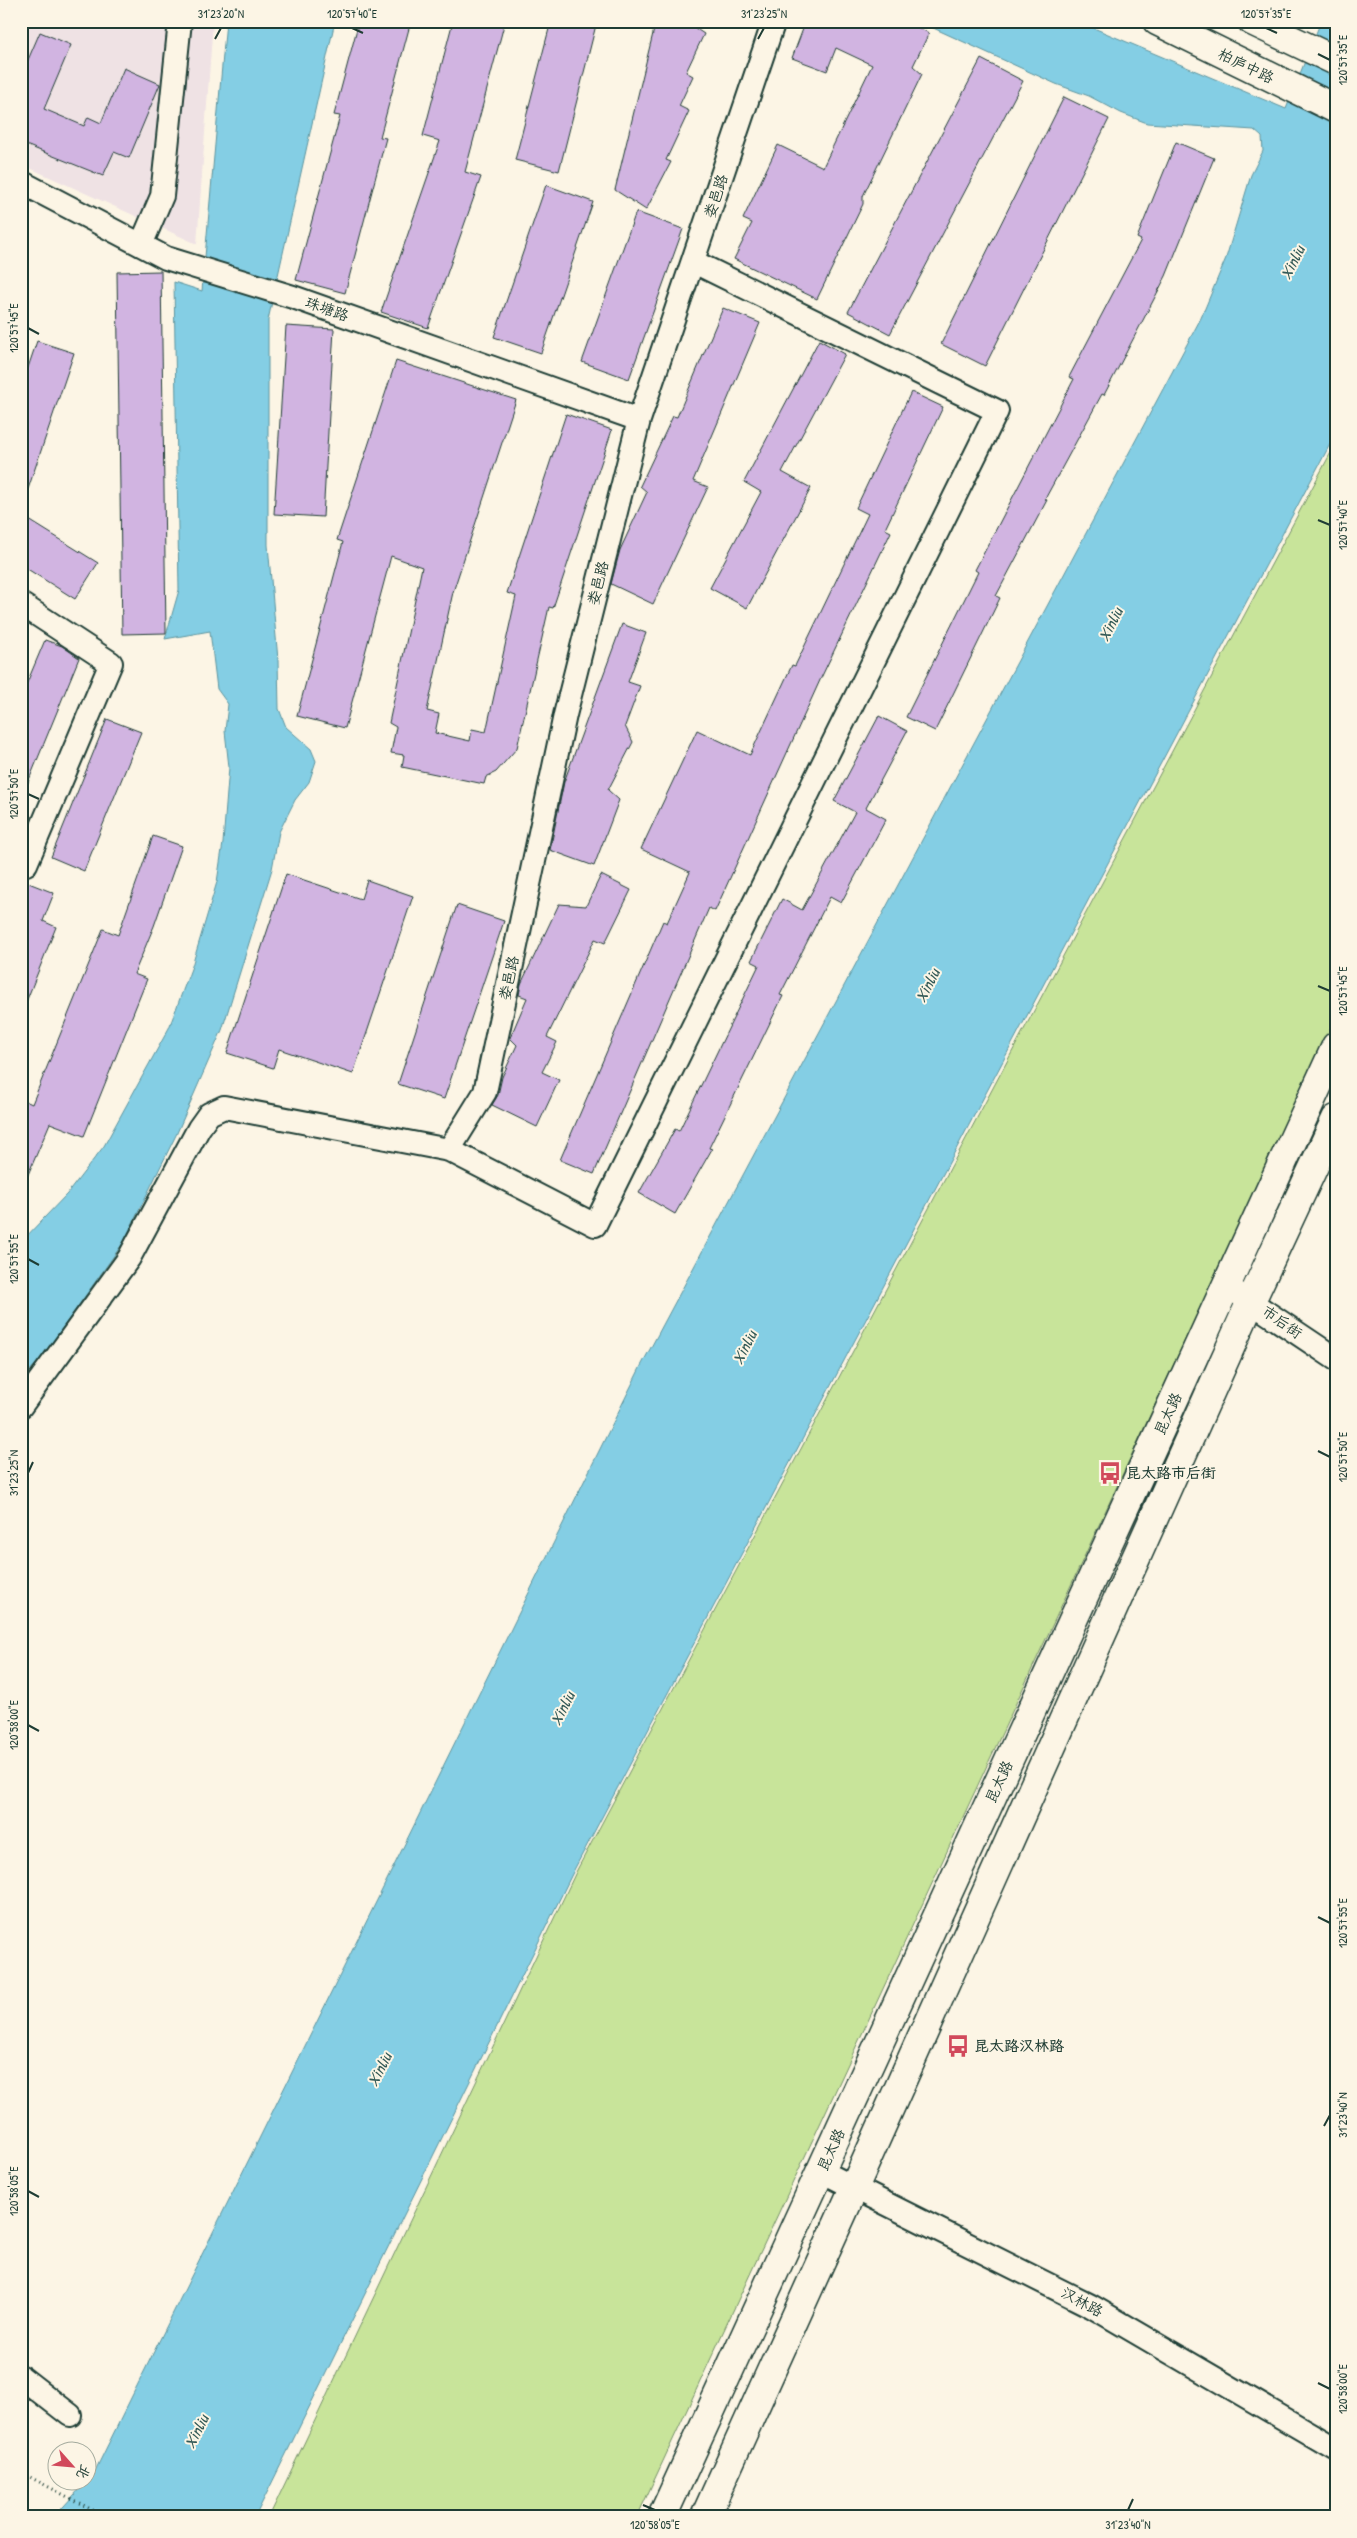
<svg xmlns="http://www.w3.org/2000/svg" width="1357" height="2538" viewBox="0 0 1357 2538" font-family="'Patrick Hand','LXGW WenKai TC',sans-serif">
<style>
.built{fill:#efe2e4}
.green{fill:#c8e49a;stroke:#749067}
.water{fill:#84cee4;stroke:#5c949e}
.building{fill:#d1b4e1;stroke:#1f3d34}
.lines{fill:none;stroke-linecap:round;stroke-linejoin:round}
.minor-casing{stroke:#1f3d34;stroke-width:26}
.major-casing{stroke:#1f3d34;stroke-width:31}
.path{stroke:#1f3d34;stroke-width:3;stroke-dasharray:1 4;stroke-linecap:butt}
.minor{stroke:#fcf5e5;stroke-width:22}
.major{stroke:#fcf5e5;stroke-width:28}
.ticks{fill:none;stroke:#1f3d34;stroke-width:2}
.labels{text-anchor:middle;stroke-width:4;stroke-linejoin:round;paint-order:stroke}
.street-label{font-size:15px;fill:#1f3d34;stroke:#fcf5e5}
.poi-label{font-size:15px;font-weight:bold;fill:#1f3d34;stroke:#fcf5e5;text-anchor:start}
.water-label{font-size:16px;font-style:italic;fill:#335a57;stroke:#fcf5e5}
.neatline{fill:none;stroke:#1f3d34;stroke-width:2}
.ticks-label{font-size:12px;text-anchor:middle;fill:#1f3d34}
</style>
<rect width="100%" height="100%" fill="#fcf5e5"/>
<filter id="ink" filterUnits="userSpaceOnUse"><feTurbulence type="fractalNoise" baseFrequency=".02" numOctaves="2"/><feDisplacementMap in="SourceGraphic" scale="10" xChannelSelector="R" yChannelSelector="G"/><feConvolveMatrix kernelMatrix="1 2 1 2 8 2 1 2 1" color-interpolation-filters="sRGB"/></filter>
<g filter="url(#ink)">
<!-- built -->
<path class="built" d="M21,21H213L197,244L21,164Z"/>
<!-- green -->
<path class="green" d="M1336,443V1016L637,2517H269L577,1870Z"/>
<!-- water -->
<path class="water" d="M226,21H335L268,320V545L278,660L279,709L286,727L311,749L316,761L309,782L295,800L279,832L272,869L222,1030L177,1133L123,1243L41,1358L21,1381V1242L67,1194L104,1146L169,1028L192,966L217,882L223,843L229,767L225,731L228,704L217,689L210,631L165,639L179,590L174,282L202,291Z
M918,21H1077L1286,109L1321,21H1336V433L575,1868L255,2517H54L94,2473L641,1366L1201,318L1226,258L1251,175L1263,151L1262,137L1254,130L1147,123L1121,113L1089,96L1056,84Z"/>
<!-- building -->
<path class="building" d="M359,21H411L380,137L386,138L345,293L296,280L340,116L334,115Z
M453,21H505L465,172L481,177L428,328L381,312L440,141L423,136Z
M551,21H597L559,171L515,160Z
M656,21H699L695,28L704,34L686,72L693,76L679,106L689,111L666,160L671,162L646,210L615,190Z
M806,21H905L929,33L913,66L922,74L863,196V204L817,299L734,259L752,223L743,219L778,145L823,167L872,65L836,48L827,71L792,58Z
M40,32L71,45L44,109L84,126L88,117L101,123L124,68L160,84L129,158L114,152L103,176L21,143V76Z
M981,59L1023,81L890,334L848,312Z
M1064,97L1109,119L985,366L941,344Z
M1176,142L1214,158L1166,276L1104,395L1102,394L1045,499L1047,500L996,596L1000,598L935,731L906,717L978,572L975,570L1074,379L1069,377L1141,240L1137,238Z
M546,185L593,202L541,353L494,337Z
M636,212L683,229L629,379L582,362Z
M161,271L166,633L122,634L117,272Z
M723,308L760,323L693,481L708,487L653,604L611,584L620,550L647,492L640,486L673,416L677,417Z
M286,326L334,329L323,517L274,514Z
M819,340L845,354L782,472L811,488L747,608L710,588L761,492L744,482Z
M37,341L74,353L24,501H21V388Z
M396,361L516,400L453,592L427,711L439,714L435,733L470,741L472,729L486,732L516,596L507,593L566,414L612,430L553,608L549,607L517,748L496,772L486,777L484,784L402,767L404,755L391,753L396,727L389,723L422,567L391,556L345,728L297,716L343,542L337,540Z
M911,392L943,407L885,529L891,532L821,678L715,911L709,908L594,1174L560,1160L663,921L667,923L690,872L641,849L697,730L750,755L792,665L795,666L868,514L856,508Z
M21,515L98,563L75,599L21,565Z
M622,624L646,633L628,682L640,686L625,726L633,742L608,790L619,800L594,866L550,850L564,782Z
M45,640L62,646L79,658L22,797L21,697Z
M879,716L907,731L866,808L886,819L841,903L830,897L780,995L783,996L709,1148L712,1149L675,1214L639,1193L675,1129L679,1131L759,965L751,961L782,899L802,910L855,812L834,801Z
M107,719L141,732L84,871L51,857Z
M153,836L182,846L154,926L134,974L147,979L84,1136L50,1123L21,1191V1099L32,1104L103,929L118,935Z
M286,874L361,899L367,880L413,896L353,1074L279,1049L273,1068L227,1053Z
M601,875L631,890L605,943L595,939L547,1037L557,1042L542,1072L559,1080L537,1127L492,1105L498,1095L502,1077L517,1045L510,1038L527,998L519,995L521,984L559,904L586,906Z
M21,880L54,893L43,921L56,927L22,1012Z
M457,905L504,921L444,1099L398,1084Z"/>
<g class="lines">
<defs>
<path id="minor" d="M21,182L166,258L293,297L639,420
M141,245L162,196L180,21
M21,604L111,663L26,864
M449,1150L485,1092L565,715L639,420L774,21
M1227,1286L1336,1359
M21,1406L129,1258L199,1128L209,1114L224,1107L449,1150L595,1225L997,411L694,262
M821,2171L1091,2306L1336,2449
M21,2377L70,2415"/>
<path id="major" d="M1157,21L1336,109
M1252,21L1336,61
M662,2517L1336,1046
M705,2517L854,2188L1251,1301L1336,1119"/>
</defs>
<!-- minor casing -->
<use href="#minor" class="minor-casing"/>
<!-- major casing -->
<use href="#major" class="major-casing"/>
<!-- path -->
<path class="path" d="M26,2475L106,2517"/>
<!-- minor -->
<use href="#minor" class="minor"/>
<!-- major -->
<use href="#major" class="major"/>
</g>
</g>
<!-- ticks -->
<path class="ticks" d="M352,28L363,33M1266,28L1277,33M215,39L221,28M758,39L764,28M1318,54L1330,60M28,328L39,334M1318,520L1330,525M28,794L39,799M1318,986L1330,991M28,1259L39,1265M1318,1451L1330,1457M28,1473L33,1462M28,1725L39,1731M1318,1917L1330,1923M1324,2126L1330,2115M28,2191L39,2197M1318,2383L1330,2389M643,2505L655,2510M1128,2510L1133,2499"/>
<!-- icons -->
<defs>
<symbol id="bus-bare" viewBox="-9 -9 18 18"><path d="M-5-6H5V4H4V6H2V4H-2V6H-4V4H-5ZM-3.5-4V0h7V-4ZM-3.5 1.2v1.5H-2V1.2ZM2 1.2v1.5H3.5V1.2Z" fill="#d1495b" stroke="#fcf5e5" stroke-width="2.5" paint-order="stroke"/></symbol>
</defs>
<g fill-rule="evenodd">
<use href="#bus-bare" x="1094" y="1457" width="32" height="32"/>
<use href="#bus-bare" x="942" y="2030" width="32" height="32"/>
</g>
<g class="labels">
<!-- street labels -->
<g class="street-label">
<text transform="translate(1246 66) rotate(26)" y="5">柏庐中路</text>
<text transform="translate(716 196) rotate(-72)" y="5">娄邑路</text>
<text transform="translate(327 309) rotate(20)" y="5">珠塘路</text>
<text transform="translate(598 583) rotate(-76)" y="5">娄邑路</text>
<text transform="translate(509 978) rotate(-78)" y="5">娄邑路</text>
<text transform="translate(1282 1322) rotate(35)" y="5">市后街</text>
<text transform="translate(1168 1414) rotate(-65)" y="5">昆太路</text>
<text transform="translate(999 1782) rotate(-65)" y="5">昆太路</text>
<text transform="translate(831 2150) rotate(-65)" y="5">昆太路</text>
<text transform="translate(1082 2302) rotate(28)" y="5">汉林路</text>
</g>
<!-- poi labels -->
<g class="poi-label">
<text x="1126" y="1478">昆太路市后街</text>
<text x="974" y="2051">昆太路汉林路</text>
</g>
<!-- water labels -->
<g class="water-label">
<text transform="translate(1292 262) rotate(-63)" y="6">Xinliu</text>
<text transform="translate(1110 624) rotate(-63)" y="6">Xinliu</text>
<text transform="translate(927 985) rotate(-63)" y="6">Xinliu</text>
<text transform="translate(744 1347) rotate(-63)" y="6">Xinliu</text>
<text transform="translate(562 1708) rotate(-63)" y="6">Xinliu</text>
<text transform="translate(379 2069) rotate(-63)" y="6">Xinliu</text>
<text transform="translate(196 2431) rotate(-63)" y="6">Xinliu</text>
</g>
</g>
<!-- margin -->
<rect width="1357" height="2538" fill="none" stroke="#fcf5e5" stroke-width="55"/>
<!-- north arrow -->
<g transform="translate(72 2466) rotate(117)"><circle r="24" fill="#fcf5e5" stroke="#a4ab9e"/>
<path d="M0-4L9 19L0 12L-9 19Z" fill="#d1495b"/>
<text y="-8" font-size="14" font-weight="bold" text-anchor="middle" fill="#1f3d34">北</text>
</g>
<rect x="28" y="28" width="1302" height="2482" class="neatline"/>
<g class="ticks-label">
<text x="221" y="18">31°23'20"N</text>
<text x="352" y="18">120°57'40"E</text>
<text x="764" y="18">31°23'25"N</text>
<text x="1266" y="18">120°57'35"E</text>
<text transform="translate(1343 60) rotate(-90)" y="4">120°57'35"E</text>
<text transform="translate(14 328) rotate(-90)" y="4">120°57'45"E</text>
<text transform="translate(1343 525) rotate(-90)" y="4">120°57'40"E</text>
<text transform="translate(14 794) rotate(-90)" y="4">120°57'50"E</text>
<text transform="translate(1343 991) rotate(-90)" y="4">120°57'45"E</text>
<text transform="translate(14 1259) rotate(-90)" y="4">120°57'55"E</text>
<text transform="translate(1343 1457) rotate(-90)" y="4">120°57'50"E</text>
<text transform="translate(14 1473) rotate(-90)" y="4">31°23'25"N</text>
<text transform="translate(14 1725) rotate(-90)" y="4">120°58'00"E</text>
<text transform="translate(1343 1923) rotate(-90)" y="4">120°57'55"E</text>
<text transform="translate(1343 2115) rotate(-90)" y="4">31°23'40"N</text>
<text transform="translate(14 2191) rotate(-90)" y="4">120°58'05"E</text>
<text transform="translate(1343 2389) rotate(-90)" y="4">120°58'00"E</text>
<text x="655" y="2529">120°58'05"E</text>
<text x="1128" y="2529">31°23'40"N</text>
</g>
</svg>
